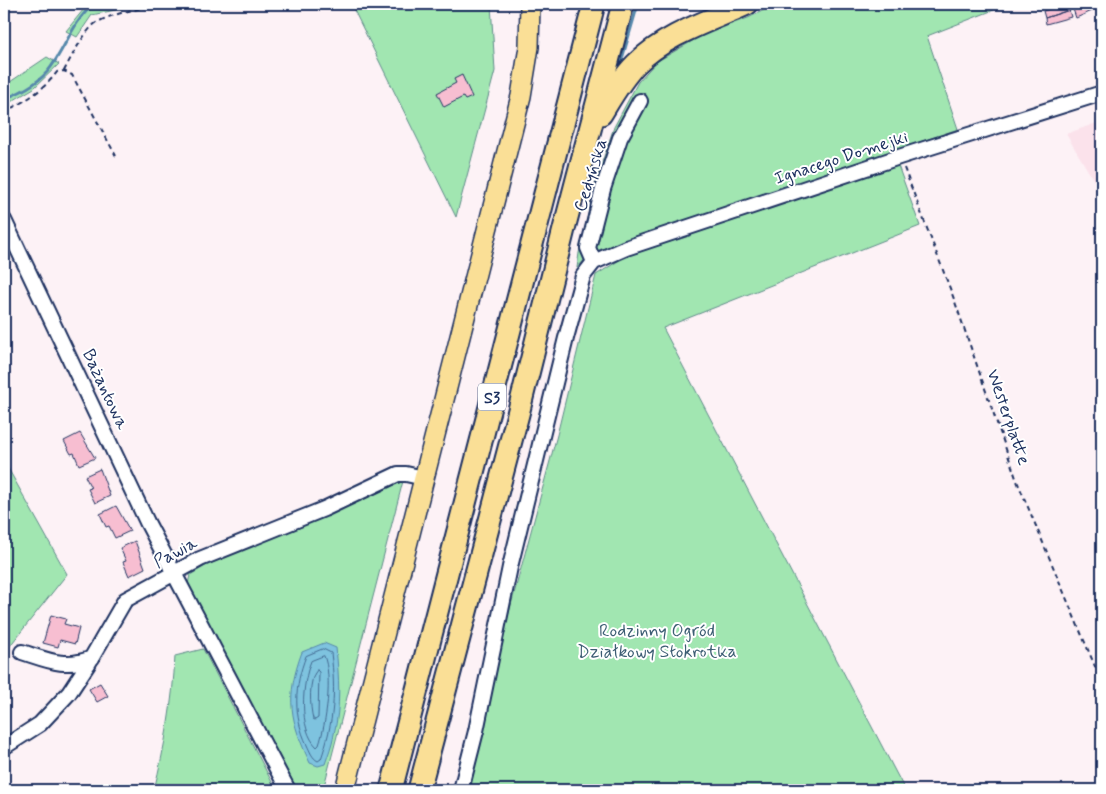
<svg xmlns="http://www.w3.org/2000/svg" width="1106" height="794" viewBox="0 0 1106 794" font-family="Mynerve,sans-serif">
<style>
.built{fill:#fbe2eb}
.green{fill:#a1e6b1;stroke:#5e8a88}
.water{fill:#7ec3df;stroke:#5688ab}
.lines{fill:none;stroke-linecap:round;stroke-linejoin:round}
.shore{stroke:#436a92;stroke-width:1}
.stream{stroke:#5688ab;stroke-width:3}
.building{fill:#f7bed1;stroke:#1b2f5e}
.minor-casing{stroke:#1b2f5e;stroke-width:18}
.major-casing{stroke:#1b2f5e;stroke-width:22}
.highway-casing{stroke:#1b2f5e;stroke-width:25}
.path{stroke:#1b2f5e;stroke-width:2;stroke-dasharray:5 4;stroke-linecap:butt}
.minor{stroke:#fff;stroke-width:14}
.major{stroke:#fadf96;stroke-width:19}
.highway{stroke:#fadf96;stroke-width:21}
.labels{text-anchor:middle;stroke-width:4;stroke-linejoin:round;paint-order:stroke}
.shield{fill:#fff;stroke:#5f6d8e;stroke-width:1}
.shield-label{font-size:16px;font-weight:bold;fill:#1b2f5e}
.street-label{font-size:18px;fill:#1b2f5e;stroke:#fff}
.park-label{font-size:18px;fill:#3c5d73;stroke:#fff}
</style>
<rect width="100%" height="100%" fill="#fdf2f6"/>
<filter id="ink" filterUnits="userSpaceOnUse"><feTurbulence type="fractalNoise" baseFrequency=".02" numOctaves="2"/><feDisplacementMap in="SourceGraphic" scale="10" xChannelSelector="R" yChannelSelector="G"/><feConvolveMatrix kernelMatrix="1 2 1 2 8 2 1 2 1" color-interpolation-filters="sRGB"/></filter>
<g filter="url(#ink)">
<!-- built -->
<path class="built" d="M1102,121V194L1066,134Z"/>
<!-- green -->
<path class="green" d="M88,4H143L92,15L77,37L66,31Z
M351,4H491L495,71L456,217Z
M776,4H1009L927,36L958,129L620,244C598,249 592,251 577,268L579,253L596,180L614,127L638,82L656,62L708,32L748,18Z
M47,57L59,64L34,88L4,106V86Z
M897,163L920,226L663,328L905,790H467L497,665L504,631L557,435L596,275L626,256Z
M4,461L67,574L5,652L4,650Z
M403,481L323,790H297L192,595L188,584L190,575L209,564L349,506Z
M203,649L276,790H154C165,746 173,702 175,656Z"/>
<!-- water -->
<path class="water" d="M324,643L336,648C339,676 341,707 334,734C332,745 328,755 325,764L318,766L310,763C290,720 285,698 302,652Z"/>
<g class="lines">
<!-- shore -->
<path class="shore" d="M323,649L331,653C336,693 334,721 321,759L318,761C312,758 310,751 307,745C293,715 294,687 306,656Z
M324,656C333,677 326,724 319,745L317,747C298,729 302,683 311,661Z
M317,670L319,672L318,718L315,720L313,719C310,707 308,679 317,670Z"/>
<!-- stream -->
<path class="stream" d="M619,69L638,4
M4,99C22,92 40,83 51,67C66,46 74,20 94,4"/>
</g>
<!-- building -->
<path class="building" d="M1067,4H1071L1073,9L1045,18L1043,11Z
M1071,4H1089L1073,9Z
M1089,4L1092,11L1076,18L1073,9Z
M1069,10L1071,17L1046,24L1045,18Z
M462,75L472,97L465,100L463,97L444,107L437,93L456,83L454,79Z
M80,433L95,458L79,465L74,453L71,454L64,441Z
M100,469L110,496L95,503L88,489L91,488L85,476Z
M116,506L130,531L115,538L109,526L106,527L100,514Z
M135,541L145,568L129,576L123,562L126,561L120,548Z
M51,615L66,619L64,624L79,628L75,644L60,640L58,647L43,643Z
M100,683L108,696L97,702L89,689Z"/>
<g class="lines">
<defs>
<path id="minor" d="M4,220L147,522L288,790
M594,262L626,248L899,157L1102,93
M594,262L588,248L603,189L620,138L640,101
M22,652C47,660 65,669 92,658
M4,747L40,724L69,693L88,664L125,600L200,559L324,509L398,474H406L424,478
M461,790L476,731L510,567L566,338L583,276L594,262"/>
<path id="major" d="M345,790L521,96L529,47L530,4"/>
<path id="highway" d="M601,114C612,96 622,78 636,64C666,34 710,21 747,4
M391,790L594,4
M419,790L518,414L565,225L623,4"/>
</defs>
<!-- minor casing -->
<use href="#minor" class="minor-casing"/>
<!-- major casing -->
<use href="#major" class="major-casing"/>
<!-- highway casing -->
<use href="#highway" class="highway-casing"/>
<!-- path -->
<path class="path" d="M64,71C70,59 86,29 96,23C115,12 143,8 164,4
M4,112C24,102 44,90 57,72L64,71L72,75L116,156
M904,168L954,299L1017,481L1102,683"/>
<!-- minor -->
<use href="#minor" class="minor"/>
<!-- major -->
<use href="#major" class="major"/>
<!-- highway -->
<use href="#highway" class="highway"/>
</g>
</g>
<g class="labels">
<!-- shield labels -->
<rect class="shield" x="478" y="383.5" width="28" height="27" rx="4"/>
<g class="shield-label">
<text x="492" y="403">S3</text>
</g>
<!-- street labels -->
<g class="street-label">
<text transform="translate(841 157) rotate(-18)" y="6">Ignacego Domejki</text>
<text transform="translate(590 175) rotate(-73)" y="6">Cedyńska</text>
<text transform="translate(106 389) rotate(65)" y="6">Bażantowa</text>
<text transform="translate(1009 417) rotate(71)" y="6">Westerplatte</text>
<text transform="translate(175 552) rotate(-28)" y="6">Pawia</text>
</g>
<!-- park labels -->
<g class="park-label">
<text x="657" y="636">Rodzinny Ogród<tspan x="657" dy="21">Działkowy Stokrotka</tspan></text>
</g>
</g>
<!-- margin -->
<rect width="1106" height="794" fill="none" stroke="#fff" stroke-width="20"/>
<rect x="10" y="10" width="1086" height="774" fill="none" stroke="#1b2f5e" stroke-width="2" filter="url(#ink)"/>
</svg>
